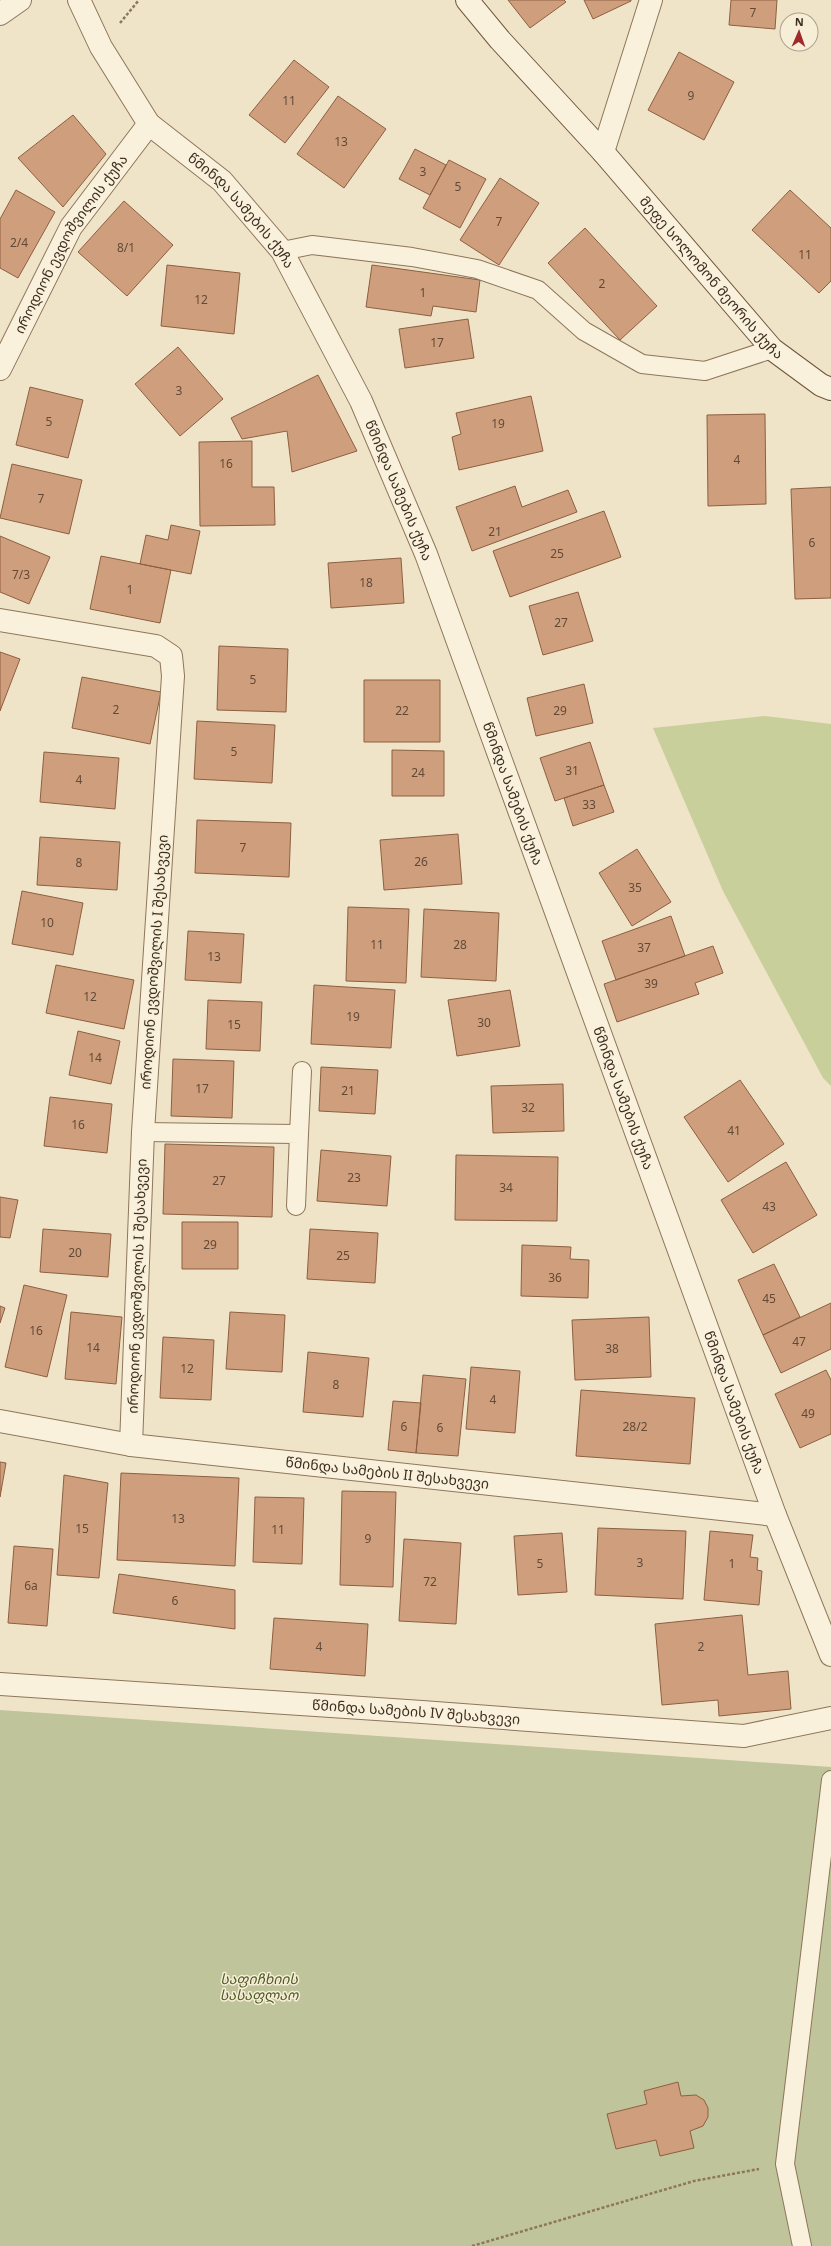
<svg xmlns="http://www.w3.org/2000/svg" width="831" height="2246" viewBox="0 0 831 2246" font-family="Georgia,'Noto Sans Georgian',serif">
<style>
.green{fill:#c9cf9b}
.cemetery{fill:#bfc49a}
.building{fill:#cf9f7d;stroke:#8d5f41}
.lines{fill:none;stroke-linecap:round;stroke-linejoin:round}
.lane-casing{stroke:#8d765c;stroke-width:20}
.street-casing{stroke:#8d765c;stroke-width:24}
.secondary-casing{stroke:#6f573f;stroke-width:24}
.path{stroke:#8d765c;stroke-width:2.5;stroke-dasharray:3 2;stroke-linecap:butt}
.lane{stroke:#faf1dc;stroke-width:18}
.street{stroke:#faf1dc;stroke-width:22}
.secondary{stroke:#faf1dc;stroke-width:22}
.labels{text-anchor:middle;stroke-width:3;stroke-linejoin:round;paint-order:stroke}
.number-label{font-size:12px;fill:#624a37}
.street-label{font-size:14px;fill:#3d2e20;stroke:#f7eed8}
.park-label{font-size:14px;font-style:italic;fill:#4d5a26;stroke:#f7eed8}
</style>
<rect width="100%" height="100%" fill="#f0e4c8"/>
<!-- green -->
<path class="green" d="M765,716L831,724V1086L823,1078L723,891L653,728Z"/>
<!-- cemetery -->
<path class="cemetery" d="M0,1710L831,1767V2246H0Z"/>
<!-- building -->
<path class="building" d="M508,0H564L566,2L530,28Z
M584,0H631V1L593,19Z
M731,0H777L775,29L729,25Z
M679,52L734,82L704,140L648,110Z
M294,60L329,87L285,143L249,115Z
M338,96L386,129L344,188L297,154Z
M73,115L106,154L63,207L18,158Z
M415,149L446,165L430,195L399,179Z
M449,160L486,179L460,228L423,208Z
M500,178L539,203L499,265L460,240Z
M16,190L55,212L18,278L0,268V219Z
M790,190L831,228V281L819,293L752,230Z
M124,201L173,245L127,296L78,252Z
M585,228L657,306L620,340L548,263Z
M167,265L240,273L234,334L161,326Z
M372,265L480,280L476,312L433,306L431,316L366,307Z
M468,319L474,358L405,368L399,329Z
M178,347L223,399L180,436L135,384Z
M318,375L357,451L292,472L287,431L242,439L231,418Z
M30,387L83,400L68,458L16,445Z
M531,396L543,451L459,470L452,437L461,434L456,413Z
M765,414L766,504L708,506L707,415Z
M252,441V487H274L275,525L200,526L199,442Z
M12,464L82,480L69,534L0,518Z
M515,486L522,507L568,490L577,512L472,551L456,507Z
M831,487V598L795,599L791,489Z
M604,511L621,557L510,597L493,551Z
M171,525L200,531L191,574L140,564L146,535L168,540Z
M0,536L50,557L29,604L0,592Z
M101,556L171,570L160,623L90,609Z
M401,558L404,603L331,608L328,563Z
M578,592L593,641L543,655L529,606Z
M219,646L288,649L286,712L217,710Z
M0,652L20,659L0,711Z
M82,677L161,692L150,744L72,728Z
M364,680H440V742H364Z
M584,684L593,723L536,736L527,698Z
M197,721L275,725L272,783L194,779Z
M590,742L604,785L555,801L540,758Z
M392,750L444,751V796H392Z
M44,752L119,758L115,809L40,802Z
M604,785L614,812L573,826L564,798Z
M197,820L291,823L289,877L195,873Z
M458,834L462,884L384,890L380,840Z
M40,837L120,842L117,890L37,885Z
M637,849L671,902L632,926L599,873Z
M22,891L83,903L73,955L12,944Z
M348,907L409,909L406,983L346,981Z
M424,909L499,913L496,981L421,977Z
M671,916L685,956L616,980L602,941Z
M188,931L244,934L241,983L185,980Z
M713,946L723,973L695,983L699,994L617,1022L604,984Z
M56,965L134,980L124,1029L46,1013Z
M314,985L395,990L391,1048L311,1044Z
M510,990L520,1046L457,1056L448,1000Z
M208,1000L262,1002L260,1051L206,1049Z
M78,1031L120,1041L111,1084L69,1075Z
M173,1059L234,1061L232,1118L171,1116Z
M321,1067L378,1070L375,1114L319,1111Z
M740,1080L784,1144L728,1182L684,1117Z
M563,1084L564,1131L493,1133L491,1086Z
M50,1097L112,1104L107,1153L44,1146Z
M165,1144L274,1147L272,1217L163,1214Z
M321,1150L391,1156L387,1206L317,1201Z
M456,1155L558,1157L557,1221L455,1220Z
M786,1162L817,1215L753,1253L721,1200Z
M0,1197L18,1200L10,1238L0,1237Z
M182,1222H238V1269H182Z
M43,1229L111,1234L108,1277L40,1272Z
M310,1229L378,1233L375,1283L307,1279Z
M522,1245L571,1247L570,1259L589,1260L588,1298L521,1296Z
M774,1264L800,1317L763,1335L738,1280Z
M24,1285L67,1295L47,1377L5,1367Z
M831,1303V1349L781,1373L763,1335Z
M0,1306L5,1308L0,1323Z
M71,1312L122,1317L116,1384L65,1379Z
M230,1312L285,1315L282,1372L226,1369Z
M649,1317L651,1377L575,1380L572,1320Z
M163,1337L214,1340L211,1400L160,1398Z
M308,1352L369,1358L363,1417L303,1412Z
M471,1367L520,1371L515,1433L466,1429Z
M826,1370L831,1380V1434L800,1448L775,1394Z
M423,1375L466,1379L458,1456L416,1453Z
M581,1390L695,1398L690,1464L576,1456Z
M393,1401L421,1403L416,1453L388,1450Z
M0,1462L6,1463L0,1497Z
M121,1473L239,1478L235,1566L117,1560Z
M64,1475L108,1483L99,1578L57,1575Z
M342,1491L396,1492L393,1587L340,1585Z
M255,1497L304,1498L302,1564L253,1562Z
M598,1528L686,1531L683,1599L595,1595Z
M710,1531L753,1535L750,1557L758,1558L757,1570L762,1571L759,1605L704,1600Z
M562,1533L567,1592L518,1595L514,1536Z
M404,1539L461,1543L456,1624L399,1621Z
M14,1546L53,1549L47,1626L8,1623Z
M119,1574L235,1590V1629L113,1613Z
M742,1615L748,1675L788,1671L791,1709L719,1716L718,1700L662,1705L655,1624Z
M274,1618L368,1624L365,1676L270,1669Z
M678,2082L681,2096L696,2095L704,2100L708,2108V2117L703,2126L690,2131L694,2148L660,2156L656,2140L616,2149L607,2114L647,2104L644,2091Z"/>
<g class="lines">
<defs>
<path id="lane" d="M282,251L312,245L412,257L477,269L538,290L584,331L642,364L705,371L772,349
M143,1132L299,1134L302,1071
M296,1206L299,1134
M802,2246L785,2164L831,1780"/>
<g id="street">
<path id="s1" d="M79,0L101,47L149,124L222,181L282,251L361,401L426,554L775,1515L831,1655"/>
<path d="M0,14L20,0"/>
<path d="M603,152L651,0"/>
<path id="s2" d="M0,369L71,227L149,124"/>
<path d="M0,620L156,646L171,656L173,676L143,1132L131,1445"/>
<path id="s3" d="M0,1421L131,1445L775,1515"/>
<path id="s4" d="M0,1684L422,1712L744,1736L831,1718"/>
</g>
<g id="secondary">
<path id="s5" d="M467,0L500,40L603,152L772,349L821,385L831,389"/>
</g>
</defs>
<!-- lane casing -->
<use href="#lane" class="lane-casing"/>
<!-- street casing -->
<use href="#street" class="street-casing"/>
<!-- secondary casing -->
<use href="#secondary" class="secondary-casing"/>
<!-- path -->
<path class="path" d="M120,23L139,0
M472,2246L694,2181L759,2169"/>
<!-- lane -->
<use href="#lane" class="lane"/>
<!-- street -->
<use href="#street" class="street"/>
<!-- secondary -->
<use href="#secondary" class="secondary"/>
</g>
<g class="labels">
<!-- number labels -->
<g class="number-label">
<text x="753" y="17">7</text>
<text x="691" y="100">9</text>
<text x="289" y="105">11</text>
<text x="341" y="146">13</text>
<text x="423" y="176">3</text>
<text x="458" y="191">5</text>
<text x="499" y="226">7</text>
<text x="19" y="247">2/4</text>
<text x="126" y="252">8/1</text>
<text x="805" y="259">11</text>
<text x="602" y="288">2</text>
<text x="423" y="297">1</text>
<text x="201" y="304">12</text>
<text x="437" y="347">17</text>
<text x="179" y="395">3</text>
<text x="49" y="426">5</text>
<text x="498" y="428">19</text>
<text x="737" y="464">4</text>
<text x="226" y="468">16</text>
<text x="41" y="503">7</text>
<text x="495" y="536">21</text>
<text x="812" y="547">6</text>
<text x="557" y="558">25</text>
<text x="21" y="579">7/3</text>
<text x="366" y="587">18</text>
<text x="130" y="594">1</text>
<text x="561" y="627">27</text>
<text x="253" y="684">5</text>
<text x="116" y="714">2</text>
<text x="402" y="715">22</text>
<text x="560" y="715">29</text>
<text x="234" y="756">5</text>
<text x="572" y="775">31</text>
<text x="418" y="777">24</text>
<text x="79" y="784">4</text>
<text x="589" y="809">33</text>
<text x="243" y="852">7</text>
<text x="421" y="866">26</text>
<text x="79" y="867">8</text>
<text x="635" y="892">35</text>
<text x="47" y="927">10</text>
<text x="377" y="949">11</text>
<text x="460" y="949">28</text>
<text x="644" y="952">37</text>
<text x="214" y="961">13</text>
<text x="651" y="988">39</text>
<text x="90" y="1001">12</text>
<text x="353" y="1021">19</text>
<text x="484" y="1027">30</text>
<text x="234" y="1029">15</text>
<text x="95" y="1062">14</text>
<text x="202" y="1093">17</text>
<text x="348" y="1095">21</text>
<text x="528" y="1112">32</text>
<text x="78" y="1129">16</text>
<text x="734" y="1135">41</text>
<text x="354" y="1182">23</text>
<text x="219" y="1185">27</text>
<text x="506" y="1192">34</text>
<text x="769" y="1211">43</text>
<text x="210" y="1249">29</text>
<text x="75" y="1257">20</text>
<text x="343" y="1260">25</text>
<text x="555" y="1282">36</text>
<text x="769" y="1303">45</text>
<text x="36" y="1335">16</text>
<text x="799" y="1346">47</text>
<text x="93" y="1352">14</text>
<text x="612" y="1353">38</text>
<text x="187" y="1373">12</text>
<text x="336" y="1389">8</text>
<text x="493" y="1404">4</text>
<text x="808" y="1418">49</text>
<text x="404" y="1431">6</text>
<text x="635" y="1431">28/2</text>
<text x="440" y="1432">6</text>
<text x="178" y="1523">13</text>
<text x="82" y="1533">15</text>
<text x="278" y="1534">11</text>
<text x="368" y="1543">9</text>
<text x="640" y="1567">3</text>
<text x="540" y="1568">5</text>
<text x="732" y="1568">1</text>
<text x="430" y="1586">72</text>
<text x="31" y="1590">6a</text>
<text x="175" y="1605">6</text>
<text x="319" y="1651">4</text>
<text x="701" y="1651">2</text>
</g>
<!-- street labels -->
<g class="street-label">
<text dy="5" stroke="none"><textPath href="#s1" startOffset="270">წმინდა სამების ქუჩა</textPath></text>
<text dy="5" stroke="none"><textPath href="#s2" startOffset="144">იროდიონ ევდოშვილის ქუჩა</textPath></text>
<text dy="5" stroke="none"><textPath href="#s5" startOffset="370">მეფე სოლომონ მეორის ქუჩა</textPath></text>
<text dy="5" stroke="none"><textPath href="#s1" startOffset="594">წმინდა სამების ქუჩა</textPath></text>
<text dy="5" stroke="none"><textPath href="#s1" startOffset="918">წმინდა სამების ქუჩა</textPath></text>
<text transform="translate(154 962) rotate(-86)" y="5">იროდიონ ევდოშვილის I შესახვევი</text>
<text dy="5" stroke="none"><textPath href="#s1" startOffset="1242">წმინდა სამების ქუჩა</textPath></text>
<text transform="translate(137 1286) rotate(-88)" y="5">იროდიონ ევდოშვილის I შესახვევი</text>
<text dy="5" stroke="none"><textPath href="#s1" startOffset="1566">წმინდა სამების ქუჩა</textPath></text>
<text dy="5" stroke="none"><textPath href="#s3" startOffset="391">წმინდა სამების II შესახვევი</textPath></text>
<text dy="5" stroke="none"><textPath href="#s4" startOffset="417">წმინდა სამების IV შესახვევი</textPath></text>
</g>
<!-- park labels -->
<g class="park-label">
<text x="259" y="1984">საფიჩხიის<tspan x="259" dy="16">სასაფლაო</tspan></text>
</g>
</g>
<!-- north arrow -->
<g transform="translate(799 32) rotate(2)"><circle r="19" fill="#f7eed8" stroke="#ada18e"/>
<path d="M0-3L7 15L0 10L-7 15Z" fill="#9e2a2b"/>
<text y="-6" font-size="11" font-weight="bold" text-anchor="middle" fill="#3d2e20">N</text>
</g>
</svg>
